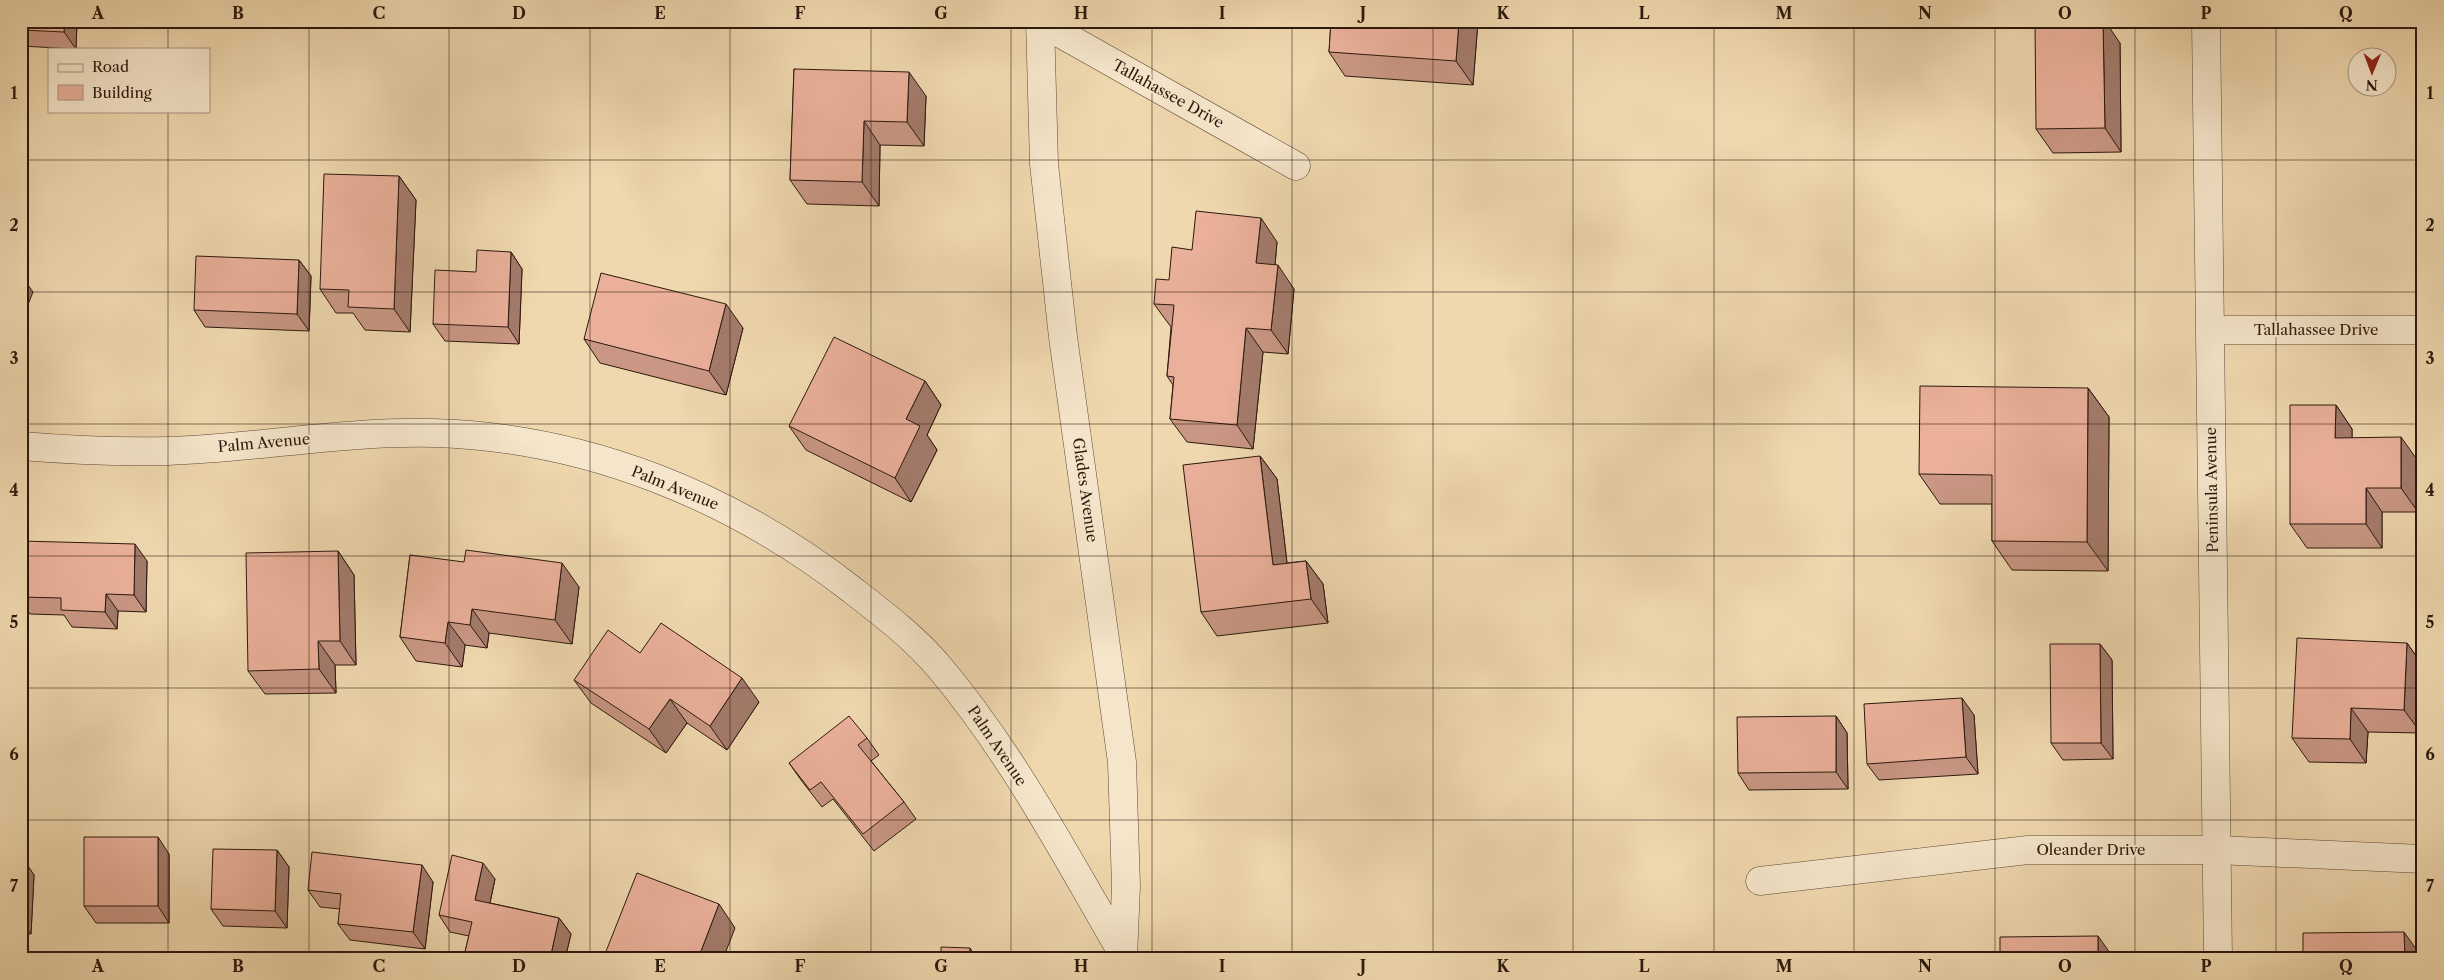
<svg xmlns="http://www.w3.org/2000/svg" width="2444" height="980" viewBox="0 0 2444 980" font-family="'Libre Caslon Text',serif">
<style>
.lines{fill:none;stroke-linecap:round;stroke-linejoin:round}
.minor-casing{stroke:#5d4836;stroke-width:29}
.minor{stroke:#f5e5ca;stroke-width:28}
.wall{fill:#c99784;stroke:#2c190e}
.shaded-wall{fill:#a47b6c;stroke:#2c190e}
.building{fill:#eab09a;stroke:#2c190e}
.grid{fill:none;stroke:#2c190e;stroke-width:1;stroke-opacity:0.55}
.labels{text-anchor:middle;stroke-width:4;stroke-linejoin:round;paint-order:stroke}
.street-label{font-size:15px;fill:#2c190e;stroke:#f5e5ca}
.neatline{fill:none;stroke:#2c190e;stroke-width:2}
.grid-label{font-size:16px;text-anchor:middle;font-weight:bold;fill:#2c190e}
</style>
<rect width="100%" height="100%" fill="#efd7ae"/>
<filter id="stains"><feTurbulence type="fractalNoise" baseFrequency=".004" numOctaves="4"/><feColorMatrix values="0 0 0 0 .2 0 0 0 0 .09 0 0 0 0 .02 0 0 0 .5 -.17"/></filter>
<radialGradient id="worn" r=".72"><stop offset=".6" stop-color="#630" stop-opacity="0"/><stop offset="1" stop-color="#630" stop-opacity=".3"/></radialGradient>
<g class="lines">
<defs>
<path id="minor" d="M1040,21L1044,164L1063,337L1122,762L1126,886L1123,957
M2206,21L2218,959
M1040,22L1296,166
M2210,330H2423
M21,446C70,450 119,452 168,451C256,448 344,431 433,433C586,437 731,496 851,589C882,613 915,638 940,668C1013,755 1066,856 1123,954
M1760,881L2028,850H2216L2423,859"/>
</defs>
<!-- minor casing -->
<use href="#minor" class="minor-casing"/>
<!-- minor -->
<use href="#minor" class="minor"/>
</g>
<!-- wall -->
<path class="wall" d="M21,21H77L76,49L21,46Z
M1331,21H1478L1473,85L1345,76L1329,52Z
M2120,43L2121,152L2053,153L2036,129Z
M794,69L926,96L924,146L880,145L879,206L807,204L790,180Z
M399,176L416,200L410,332L365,330L353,313H336L320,289Z
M1277,242L1275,265L1294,289L1288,354L1263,352L1253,449L1187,442L1170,419L1173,385L1167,376L1171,327L1154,304L1192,250Z
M511,252L522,269L519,344L445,341L433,324L476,272Z
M299,260L311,276L309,331L205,327L194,310Z
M743,328L726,395L600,363L584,339Z
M925,381L941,405L927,435L937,450L911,502L806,450L789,426Z
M2088,388L2109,417L2108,571L2012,570L1992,541V504H1940L1919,474Z
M2336,405L2352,429V438L2418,461V512H2382V548H2307L2290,524Z
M1260,456L1277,479L1287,563L1306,561L1323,584L1328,623L1217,636L1201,612Z
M21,541L147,561L146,612L118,611L117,629L72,627L64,615L30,614L21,601Z
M338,551L354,575L356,665H335L336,693L265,694L248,671Z
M410,555L579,587L572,644L489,633L487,648L465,645L462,667L416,661L400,637Z
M2407,643L2423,666L2421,733L2368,732L2366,763L2309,762L2292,738Z
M2100,644L2112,660L2113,759L2063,760L2051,743Z
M640,653L759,702L727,750L687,723L666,753L591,703L574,680Z
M1974,715L1978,774L1879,780L1867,764Z
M1836,716L1847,733L1848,789L1749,790L1738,773Z
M867,738L879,755L871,761L904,802L916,819L874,851L833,799L822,807L801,780L789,763Z
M277,850L289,867L287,928L223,926L211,909Z
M169,854V923H96L84,906Z
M21,856L34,875L31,934H21Z
M495,879L490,903L559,918L571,934L565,959H470L465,952L469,936L450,932L439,915Z
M433,882L425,949L350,940L338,924L340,909L320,907L308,890Z"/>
<!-- shaded-wall -->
<path class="shaded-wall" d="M65,21H77L76,49L64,32Z
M1459,21H1478L1473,85L1456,61Z
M2103,21H2105L2120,43L2121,152L2105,128Z
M909,72L926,96L924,146L907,122Z
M21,78L28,87L21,180Z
M864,121L880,145L879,206L862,182Z
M399,176L416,200L410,332L394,309Z
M1261,218L1277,242L1273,287L1256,263Z
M511,252L522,269L519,344L508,327Z
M299,260L311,276L309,331L297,314Z
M1278,265L1294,289L1288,354L1271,330Z
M21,275L33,292L21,322Z
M726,304L743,328L726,395L709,371Z
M1246,328L1263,352L1253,449L1237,425Z
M925,381L941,405L927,435L937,450L911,502L895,478L906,419Z
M2088,388L2109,417L2108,571L2087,542Z
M2336,405L2352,429V461L2335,438Z
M2401,437L2418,461V512L2401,488Z
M1260,456L1277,479L1290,588L1273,565Z
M2366,488L2382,512V548L2366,524Z
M135,544L147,561L146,612L134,595Z
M338,551L354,575L356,665L340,641Z
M1306,561L1323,584L1328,623L1311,599Z
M562,563L579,587L572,644L555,620Z
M106,594L118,611L117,629L105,612Z
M472,609L489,633L487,648L470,625Z
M448,622L465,645L462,667L445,643Z
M318,641L335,665L336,693L319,669Z
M2407,643L2423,666L2421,733L2404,710Z
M2100,644L2112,660L2113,759L2101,743Z
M742,678L759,702L727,750L710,726Z
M1962,698L1974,715L1978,774L1966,757Z
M670,699L687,723L666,753L649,729Z
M2351,708L2368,732L2366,763L2350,739Z
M1836,716L1847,733L1848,789L1836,772Z
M158,837L169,854V923L158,906Z
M277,850L289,867L287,928L275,911Z
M21,856L34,875L31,934L21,920Z
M483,863L495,879L487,917L475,900Z
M422,865L433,882L425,949L413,932Z
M719,904L735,928L723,959H698Z
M559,918L571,934L565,959H550Z
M2404,932L2421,956V959H2405Z
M2098,936L2110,953V959H2098Z
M970,948L977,959H969Z"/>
<!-- building -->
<path class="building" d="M21,21H65L64,32L21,30Z
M1331,21H1459L1456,61L1329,52Z
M2035,21H2103L2105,128L2036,129Z
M794,69L909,72L907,122L864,121L862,182L790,180Z
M324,174L399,176L394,309L348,307L349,290L320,289Z
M1196,211L1261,218L1256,263L1278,265L1271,330L1246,328L1237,425L1170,419L1174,377L1167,376L1174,305L1154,304L1156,279L1169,280L1172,247L1192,250Z
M477,250L511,252L508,327L433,324L435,270L476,272Z
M196,256L299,260L297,314L194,310Z
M601,273L726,304L709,371L584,339Z
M834,337L925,381L906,419L920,426L895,478L789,426Z
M1920,386L2088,388L2087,542L1992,541V475L1919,474Z
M2290,405H2336L2335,438L2401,437V488H2366V524H2290Z
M1260,456L1273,565L1306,561L1311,599L1201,612L1183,465Z
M21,541L135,544L134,595L106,594L105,612L61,610V598L21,597Z
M466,550L562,563L555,620L472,609L470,625L448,622L445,643L400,637L410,555L464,562Z
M338,551L340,641H318L319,669L248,671L246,553Z
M661,623L742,678L710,726L670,699L649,729L574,680L608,630L640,653Z
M2297,638L2407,643L2404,710L2351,708L2350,739L2292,738Z
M2050,644H2100L2101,743H2051Z
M1962,698L1966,757L1867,764L1864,704Z
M849,716L867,738L858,745L904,802L863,834L821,782L810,790L789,763Z
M1836,716V772L1738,773L1737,717Z
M84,837H158V906H84Z
M213,849L277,850L275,911L211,909Z
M312,852L422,865L413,932L338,924L341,894L308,890Z
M452,855L483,863L475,900L559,918L550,959H496L465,952L472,922L439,915Z
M637,873L719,904L698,959H603Z
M2404,932L2405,959H2303V933Z
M2098,936V959H2000V937Z
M941,947L970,948L969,959H941Z"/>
<!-- grid -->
<path class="grid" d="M168,21V49M309,21V959M449,21V959M590,21V959M730,21V959M871,21V959M1011,21V959M1152,21V959M1292,21V959M1433,21V959M1573,21V959M1714,21V959M1854,21V959M1995,21V959M2135,21V959M2276,21V959M168,111V959M21,160H2423M21,292H2423M21,424H2423M21,556H2423M21,688H2423M21,820H2423"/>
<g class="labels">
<!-- street labels -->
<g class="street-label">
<text transform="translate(1168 94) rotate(29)" y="5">Tallahassee Drive</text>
<text x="2316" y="335">Tallahassee Drive</text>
<text transform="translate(264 443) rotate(-5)" y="5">Palm Avenue</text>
<text transform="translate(675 488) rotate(22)" y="5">Palm Avenue</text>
<text transform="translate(1085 490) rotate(82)" y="5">Glades Avenue</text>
<text transform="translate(2212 490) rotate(-91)" y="5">Peninsula Avenue</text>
<text transform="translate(997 746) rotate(56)" y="5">Palm Avenue</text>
<text x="2091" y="855">Oleander Drive</text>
</g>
</g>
<!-- margin -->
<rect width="2444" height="980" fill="none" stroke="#efd7ae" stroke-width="55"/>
<!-- legend -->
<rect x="48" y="48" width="162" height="65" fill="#f5e5ca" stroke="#a5937f"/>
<rect x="58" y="64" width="25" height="8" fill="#f5e5ca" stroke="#a5937f"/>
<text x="92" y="72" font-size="15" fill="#2c190e">Road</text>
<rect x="58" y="85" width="25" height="15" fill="#eab09a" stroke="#a5937f"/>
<text x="92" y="98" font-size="15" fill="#2c190e">Building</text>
<!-- north arrow -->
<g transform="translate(2372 72) rotate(181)"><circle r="24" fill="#f5e5ca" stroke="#a5937f"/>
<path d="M0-4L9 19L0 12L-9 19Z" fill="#8f2418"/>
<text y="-8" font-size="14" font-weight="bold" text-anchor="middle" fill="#2c190e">N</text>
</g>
<rect x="28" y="28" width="2388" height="924" class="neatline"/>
<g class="grid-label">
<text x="98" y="19">A</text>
<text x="238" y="19">B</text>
<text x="379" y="19">C</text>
<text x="519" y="19">D</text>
<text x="660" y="19">E</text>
<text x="800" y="19">F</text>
<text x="941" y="19">G</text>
<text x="1081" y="19">H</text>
<text x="1222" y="19">I</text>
<text x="1363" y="19">J</text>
<text x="1503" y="19">K</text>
<text x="1644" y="19">L</text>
<text x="1784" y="19">M</text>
<text x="1925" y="19">N</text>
<text x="2065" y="19">O</text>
<text x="2206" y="19">P</text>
<text x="2346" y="19">Q</text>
<text x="14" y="99">1</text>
<text x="2430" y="99">1</text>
<text x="14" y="231">2</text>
<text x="2430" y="231">2</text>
<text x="14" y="364">3</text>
<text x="2430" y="364">3</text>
<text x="14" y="496">4</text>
<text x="2430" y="496">4</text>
<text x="14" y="628">5</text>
<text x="2430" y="628">5</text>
<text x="14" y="760">6</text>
<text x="2430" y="760">6</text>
<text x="14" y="892">7</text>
<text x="2430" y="892">7</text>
<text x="98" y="972">A</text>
<text x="238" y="972">B</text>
<text x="379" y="972">C</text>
<text x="519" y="972">D</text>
<text x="660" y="972">E</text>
<text x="800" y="972">F</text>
<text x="941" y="972">G</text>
<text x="1081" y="972">H</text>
<text x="1222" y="972">I</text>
<text x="1363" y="972">J</text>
<text x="1503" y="972">K</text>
<text x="1644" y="972">L</text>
<text x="1784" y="972">M</text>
<text x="1925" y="972">N</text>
<text x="2065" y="972">O</text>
<text x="2206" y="972">P</text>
<text x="2346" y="972">Q</text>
</g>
<rect width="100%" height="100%" filter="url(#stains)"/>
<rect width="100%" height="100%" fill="url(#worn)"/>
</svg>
